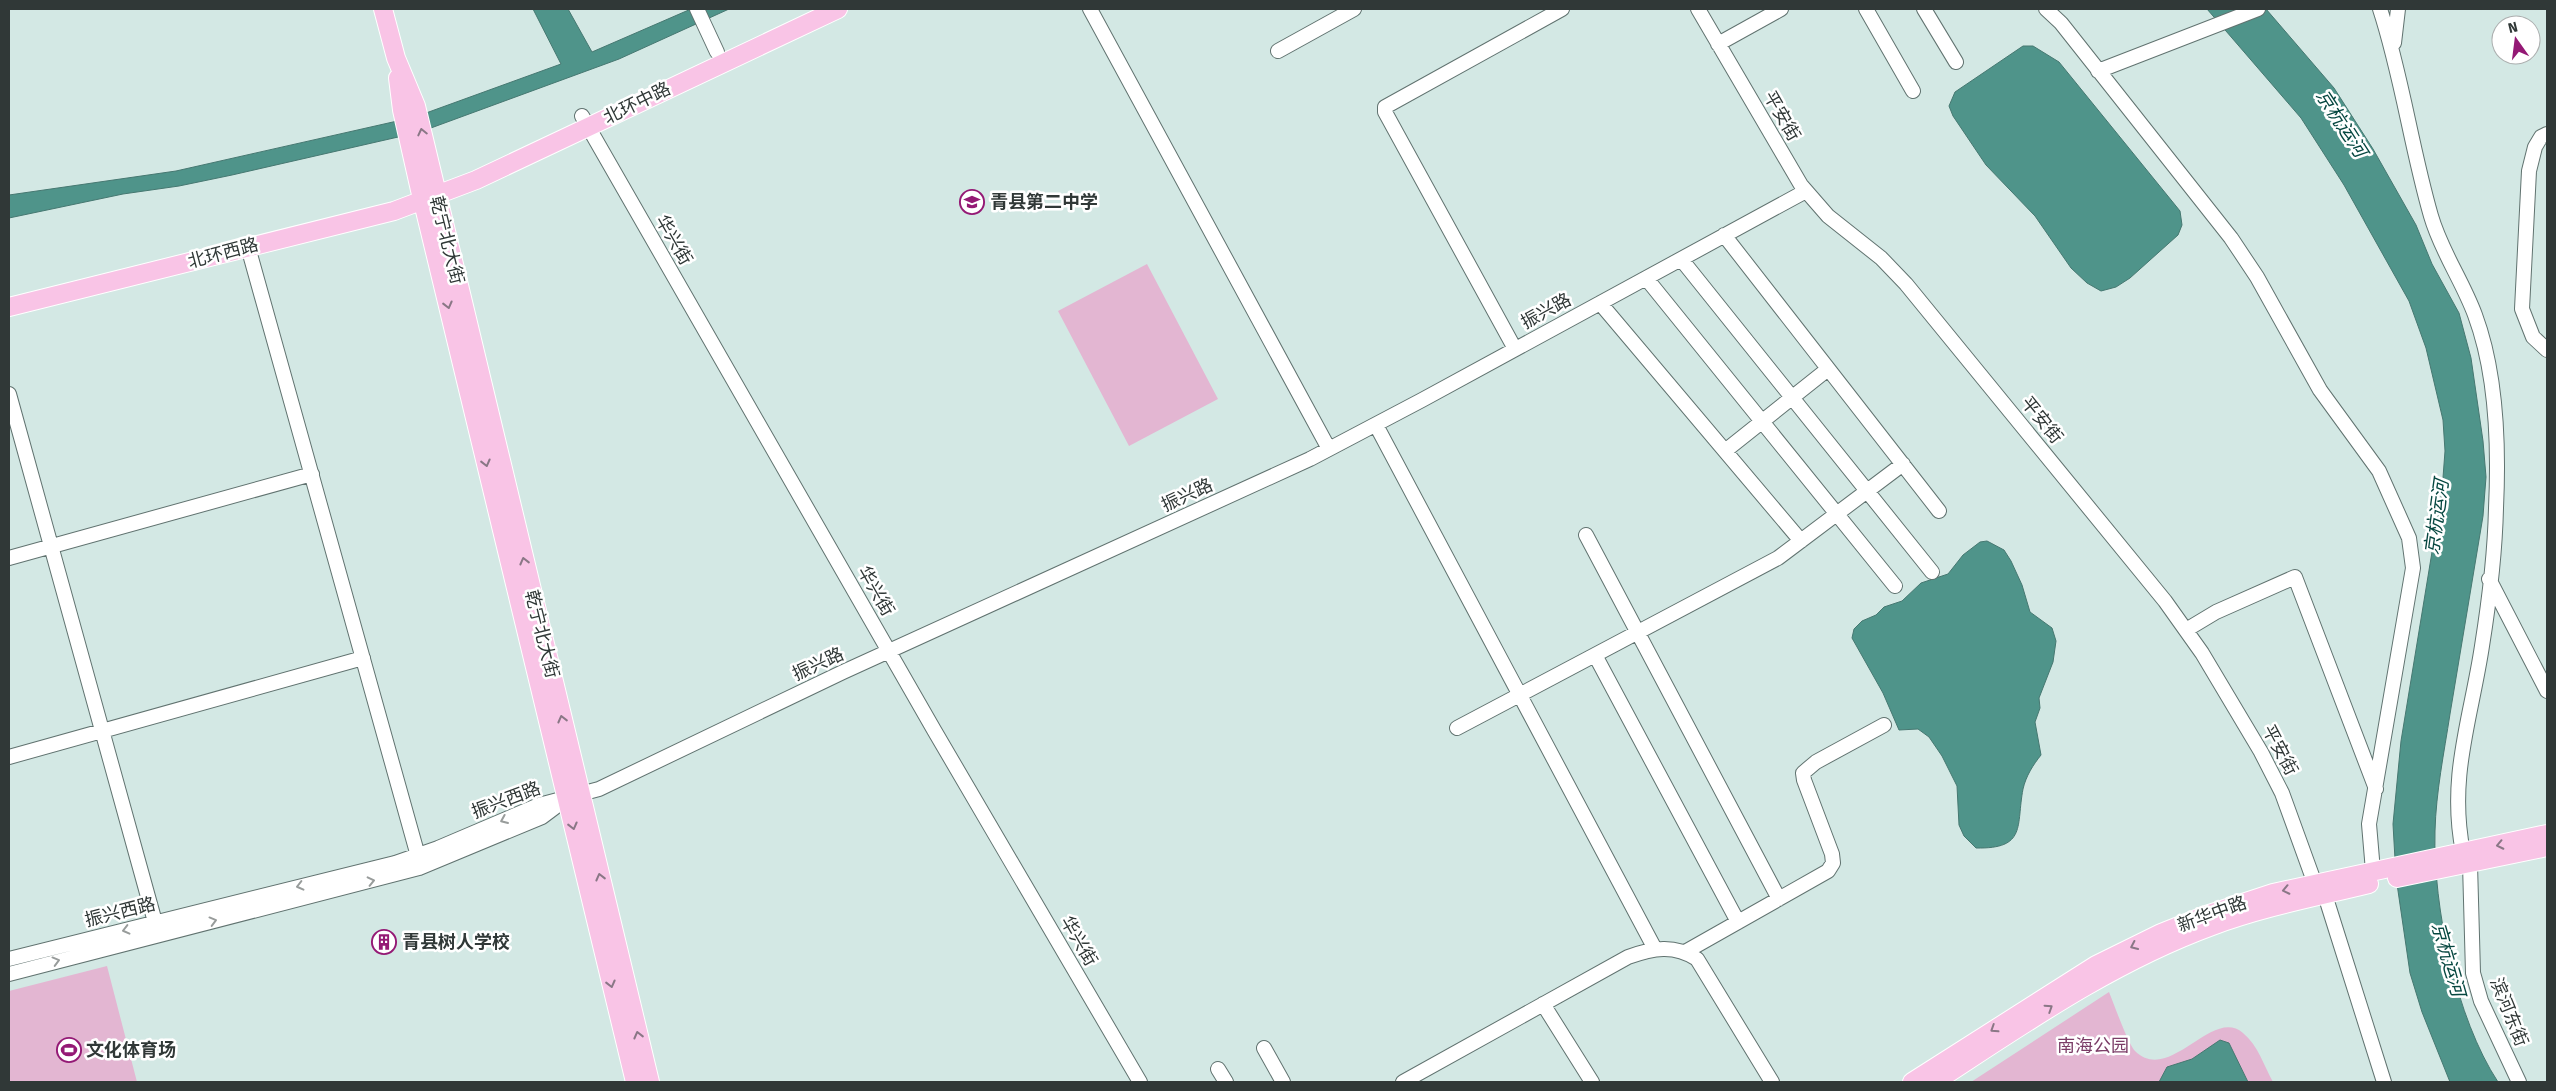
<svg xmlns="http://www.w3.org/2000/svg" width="2556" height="1091" viewBox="0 0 2556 1091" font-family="'Fira Sans','Noto Sans SC',sans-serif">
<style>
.green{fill:#e3b6d2}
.water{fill:#4f948a;stroke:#467871}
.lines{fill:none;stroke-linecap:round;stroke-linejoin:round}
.minor-casing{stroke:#617370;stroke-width:16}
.major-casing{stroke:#fff;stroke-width:20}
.minor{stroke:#fff;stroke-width:14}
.major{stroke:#f9c4e6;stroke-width:18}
.oneway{stroke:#8a7786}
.oneway2{stroke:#989c9b}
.labels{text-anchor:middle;stroke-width:5;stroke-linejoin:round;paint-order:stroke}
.street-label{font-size:18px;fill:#303837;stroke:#fff}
.poi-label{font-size:18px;font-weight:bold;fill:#303837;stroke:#fff;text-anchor:start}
.park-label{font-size:18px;fill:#7b3d67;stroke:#fff}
.water-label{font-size:19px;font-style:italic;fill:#064740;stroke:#fff}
</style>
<rect width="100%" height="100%" fill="#d3e8e4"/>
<!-- green -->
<path class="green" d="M1147,264L1218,399L1129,446L1058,311Z
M107,966L137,1082H9V991Z
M2109,992C2114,1004 2128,1044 2135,1051C2170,1085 2212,1006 2243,1033C2258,1045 2264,1066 2273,1082H1971Z"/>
<!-- water -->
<path class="water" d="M533,9H568L592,52L691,9H729L619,59L420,132L232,175L179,186L123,194L9,218V195L176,171L415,117L561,64Z
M2207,9H2266L2334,88L2373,149L2416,225L2432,264L2459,313L2471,358L2483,441L2486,477L2483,516C2472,582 2461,648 2450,714C2444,753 2436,792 2435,831C2433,907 2456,1018 2498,1082H2450L2422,1012L2410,973L2396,877L2393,824L2401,741L2442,491L2445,451L2443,420L2426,348L2409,301L2344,185L2301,118Z
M2023,46H2033L2059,62L2180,211L2182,225L2178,235L2130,278L2116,287L2101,291L2087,283L2071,268L2035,216L1986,165L1953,116L1949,106L1955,92Z
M1987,541L2004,550L2011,561L2022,585L2030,612L2052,628L2056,641L2053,662L2039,698L2040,708L2035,722L2041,755C2033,765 2026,776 2023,789C2016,826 2027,849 1976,848L1964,836L1959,825L1957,786L1942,756L1929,737L1918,729L1899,730L1883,693L1852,638L1854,629L1862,621L1876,615L1884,607L1902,601L1921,583L1948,574L1963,555L1980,542Z
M2220,1040L2229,1043L2248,1082H2159L2167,1067L2192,1059Z"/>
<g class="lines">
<defs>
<path id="minor" d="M697,9L717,52
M1090,9L1329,449
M1698,9L1801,185L1828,216L1881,258L1906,284L2165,601L2202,653L2261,752L2282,793L2315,884
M1866,9L1913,91
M1924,9L1956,62
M2046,9L2061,23L2231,238L2257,277L2320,390L2379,471L2409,538L2413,568L2369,824L2373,871
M2380,9C2402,76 2411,147 2431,216C2441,251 2462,280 2475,315C2497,374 2499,445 2496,508C2495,553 2489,602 2482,646C2471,719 2448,777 2463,852
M2394,43L2398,9
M1718,44L1781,9
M1278,51L1354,9
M2098,71L2258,9
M582,116L934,730L1140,1082
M2547,134L2541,137L2535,147L2529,171L2522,309L2533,337L2547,350
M1724,235L1939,511
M248,247L418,856
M1681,259L1932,572
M1646,278L1895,586
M1600,303L1801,541
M1515,349L1385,112V107L1562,9
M9,394L155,922
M1376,425L1655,949
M1725,451L1828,369
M1586,535L1779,899
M9,558L312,474
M2489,579L2547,691
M2186,630L2216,612L2295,577L2376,789
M1595,655L1738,922
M1457,728L1778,558L1903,464
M9,757L363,658
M2470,864L2473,973L2481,1001L2519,1082
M2325,895L2384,1082
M1685,952L1828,871L1833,863L1832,854L1804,780L1803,773L1816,762L1884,725
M9,959L395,863L438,848L539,805L599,789L843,672L1310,459L1422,400L1806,191
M9,974L419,868L542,817L562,802
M1543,1004L1592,1082
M1264,1048L1283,1082
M1218,1069L1226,1082
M1403,1082L1628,957C1653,948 1674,944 1697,959L1772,1082"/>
<path id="major" d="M383,9L396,58L416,106L650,1082
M398,78L402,110L420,190L635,1082
M9,307L394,211L476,180L838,9
M2397,878L2547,847
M1912,1082L2096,965L2161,933L2206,915L2273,893L2547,834
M1935,1082C2024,1024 2111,963 2212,926C2263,907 2316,897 2369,884"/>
</defs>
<!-- minor casing -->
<use href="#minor" class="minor-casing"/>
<!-- major casing -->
<use href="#major" class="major-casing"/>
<!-- minor -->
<use href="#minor" class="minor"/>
<!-- major -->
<use href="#major" class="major"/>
</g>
<!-- one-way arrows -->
<defs><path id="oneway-chevron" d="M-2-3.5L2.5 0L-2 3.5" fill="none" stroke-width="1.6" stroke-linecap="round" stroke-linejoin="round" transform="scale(1.25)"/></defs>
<g class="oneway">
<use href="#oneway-chevron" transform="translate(422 132) rotate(-103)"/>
<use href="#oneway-chevron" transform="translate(448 305) rotate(76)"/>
<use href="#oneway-chevron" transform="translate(486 463) rotate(76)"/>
<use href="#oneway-chevron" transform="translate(524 561) rotate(-104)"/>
<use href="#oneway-chevron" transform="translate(562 719) rotate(-104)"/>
<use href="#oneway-chevron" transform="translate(573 826) rotate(76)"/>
<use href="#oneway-chevron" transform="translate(2500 845) rotate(168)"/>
<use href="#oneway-chevron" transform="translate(600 877) rotate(-104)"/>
<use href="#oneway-chevron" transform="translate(2286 890) rotate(168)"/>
<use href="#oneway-chevron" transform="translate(2134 946) rotate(155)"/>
<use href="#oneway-chevron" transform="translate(611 984) rotate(76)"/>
<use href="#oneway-chevron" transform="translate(2049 1008) rotate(-33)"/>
<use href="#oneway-chevron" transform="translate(1994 1029) rotate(147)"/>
<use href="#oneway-chevron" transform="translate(638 1035) rotate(-104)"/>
</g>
<g class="oneway2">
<use href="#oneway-chevron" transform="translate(504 820) rotate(157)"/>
<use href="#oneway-chevron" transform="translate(371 881) rotate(-13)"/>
<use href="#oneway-chevron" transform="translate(300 886) rotate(166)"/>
<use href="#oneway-chevron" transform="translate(213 921) rotate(-15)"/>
<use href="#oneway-chevron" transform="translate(126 930) rotate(166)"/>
<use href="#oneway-chevron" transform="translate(56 961) rotate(-15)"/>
</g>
<!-- icons -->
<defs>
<symbol id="school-ring" viewBox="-11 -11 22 22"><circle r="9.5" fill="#fff" stroke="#941975" stroke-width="1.5"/><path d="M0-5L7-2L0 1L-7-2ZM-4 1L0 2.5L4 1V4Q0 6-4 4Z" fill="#941975"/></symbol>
<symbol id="building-ring" viewBox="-11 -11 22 22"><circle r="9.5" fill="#fff" stroke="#941975" stroke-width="1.5"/><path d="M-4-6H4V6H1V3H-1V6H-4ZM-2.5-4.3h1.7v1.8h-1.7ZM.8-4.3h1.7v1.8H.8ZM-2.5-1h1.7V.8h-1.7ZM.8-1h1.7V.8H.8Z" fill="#941975"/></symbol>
<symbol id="stadium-ring" viewBox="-11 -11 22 22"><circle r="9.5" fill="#fff" stroke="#941975" stroke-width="1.5"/><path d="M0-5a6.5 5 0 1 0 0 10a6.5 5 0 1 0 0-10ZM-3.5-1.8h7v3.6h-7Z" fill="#941975"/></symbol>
</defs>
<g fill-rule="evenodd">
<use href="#school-ring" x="958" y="188" width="28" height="28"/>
<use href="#building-ring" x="370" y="928" width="28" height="28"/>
<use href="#stadium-ring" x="55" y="1036" width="28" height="28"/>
</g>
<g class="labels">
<!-- street labels -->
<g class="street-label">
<text transform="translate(637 103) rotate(-26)" y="6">北环中路</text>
<text transform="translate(1782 116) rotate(60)" y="6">平安街</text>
<text transform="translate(447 240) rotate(76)" y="6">乾宁北大街</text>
<text transform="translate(674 240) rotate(60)" y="6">华兴街</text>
<text transform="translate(223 253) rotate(-15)" y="6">北环西路</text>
<text transform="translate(1546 311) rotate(-29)" y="6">振兴路</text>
<text transform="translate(2042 420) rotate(51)" y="6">平安街</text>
<text transform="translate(1187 495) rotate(-25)" y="6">振兴路</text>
<text transform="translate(876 591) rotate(60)" y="6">华兴街</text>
<text transform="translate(542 634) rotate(76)" y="6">乾宁北大街</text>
<text transform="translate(818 664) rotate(-25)" y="6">振兴路</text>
<text transform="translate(2280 750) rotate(62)" y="6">平安街</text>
<text transform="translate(506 800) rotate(-21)" y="6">振兴西路</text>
<text transform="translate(120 912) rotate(-14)" y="6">振兴西路</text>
<text transform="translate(2212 914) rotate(-20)" y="6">新华中路</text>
<text transform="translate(1079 941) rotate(60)" y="6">华兴街</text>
<text transform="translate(2509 1012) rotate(68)" y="6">滨河东街</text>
</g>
<!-- poi labels -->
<g class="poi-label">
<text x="990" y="208">青县第二中学</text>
<text x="402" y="948">青县树人学校</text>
<text x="86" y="1056">文化体育场</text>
</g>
<!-- park labels -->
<g class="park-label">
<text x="2093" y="1052">南海公园</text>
</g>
<!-- water labels -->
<g class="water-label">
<text transform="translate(2342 123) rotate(57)" y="7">京杭运河</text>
<text transform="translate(2436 517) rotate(-82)" y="7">京杭运河</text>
<text transform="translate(2449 959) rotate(74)" y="7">京杭运河</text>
</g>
</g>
<!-- border -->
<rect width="2556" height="1091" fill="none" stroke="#303837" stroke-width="20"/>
<!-- north arrow -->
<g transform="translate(2516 40) rotate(346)"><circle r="24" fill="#ffffff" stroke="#acafaf"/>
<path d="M0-4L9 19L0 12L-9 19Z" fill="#941975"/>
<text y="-8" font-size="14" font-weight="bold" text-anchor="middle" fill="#303837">N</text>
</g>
</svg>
